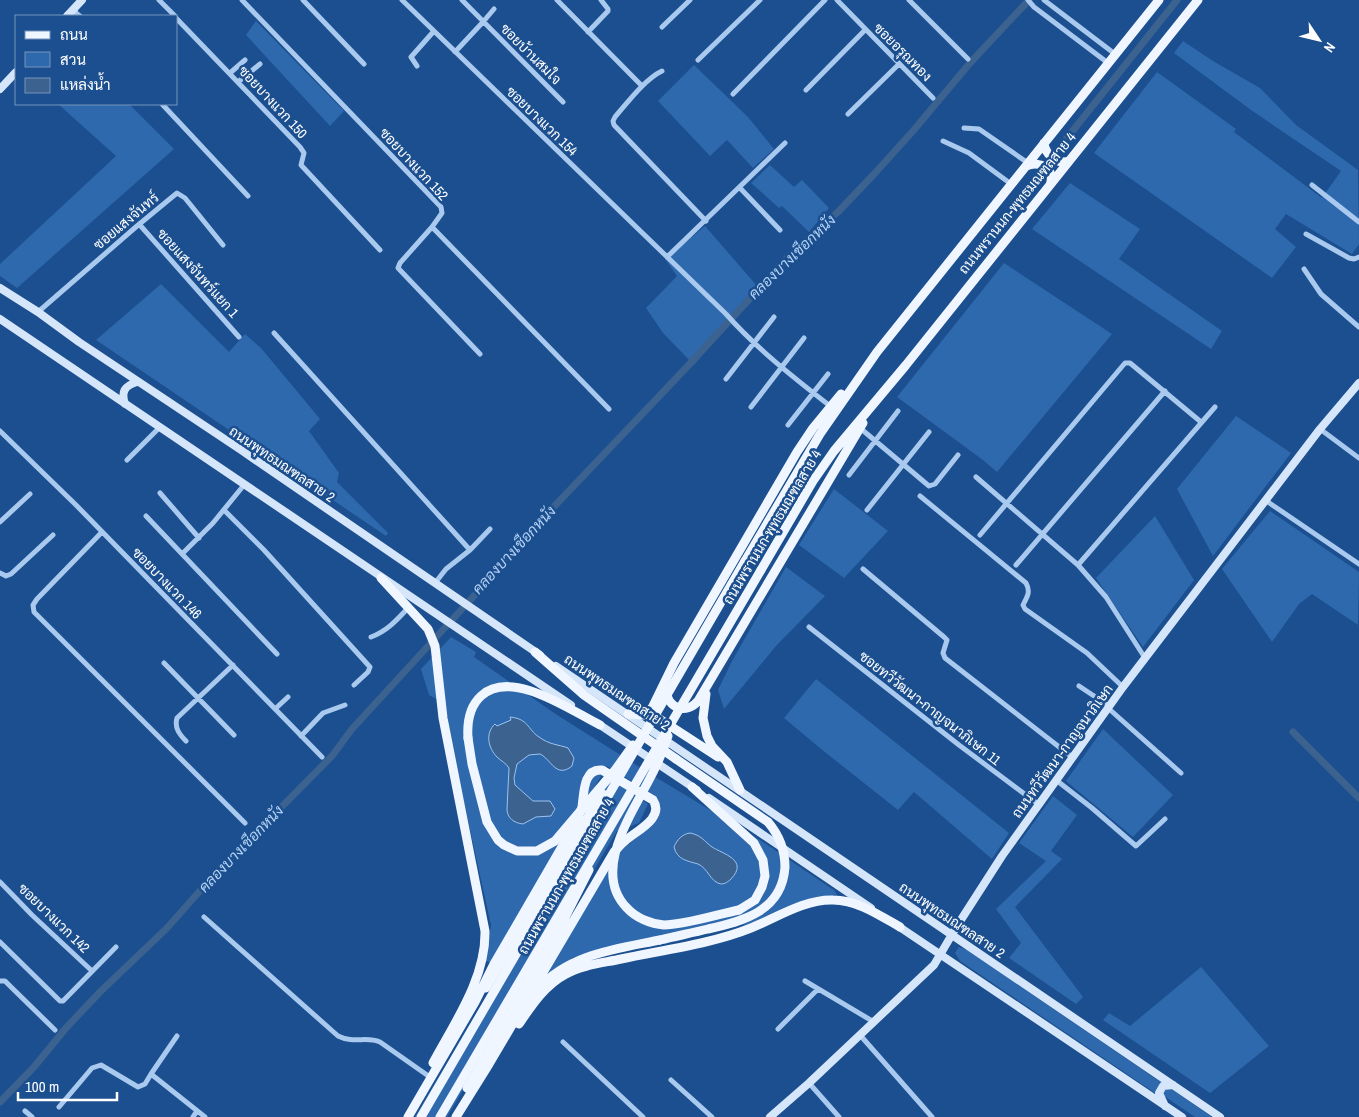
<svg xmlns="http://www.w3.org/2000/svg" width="1359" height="1117" viewBox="0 0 1359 1117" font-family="'Archivo Narrow',Sarabun,sans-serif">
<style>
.green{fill:#2e69ad}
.water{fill:#3c6290;stroke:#9cc4f0}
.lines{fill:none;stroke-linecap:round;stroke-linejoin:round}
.canal{stroke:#3c6290;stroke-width:7}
.street{stroke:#a9c9ee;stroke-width:5}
.secondary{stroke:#d6e6fa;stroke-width:8}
.primary{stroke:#f0f6ff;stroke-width:9}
.primary-bridge{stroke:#f0f6ff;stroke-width:9}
.labels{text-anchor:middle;stroke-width:5;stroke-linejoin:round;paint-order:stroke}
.street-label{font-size:14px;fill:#fff;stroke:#1b4f8f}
.water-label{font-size:15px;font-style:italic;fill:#b5d3f5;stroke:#1b4f8f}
</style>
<rect width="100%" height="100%" fill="#1b4f8f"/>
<!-- green -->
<path class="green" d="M256,21L344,111L330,126L246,35Z
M1183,41L1213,61L1260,88L1296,125L1358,170L1359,244L1352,254L1286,214L1275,229L1296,247L1272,278L1094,153L1157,72L1236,129L1234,132L1322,198L1341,171L1251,110L1174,53Z
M694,65L748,117L774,149L753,168L727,140L710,156L658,101Z
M58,104H129L174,149L17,288L0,276V264L116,156Z
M770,165L794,187L802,180L829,208L809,232L782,206L779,208L751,183Z
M1070,183L1140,229L1119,259L1222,331L1211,349L1032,229Z
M705,226L758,287L694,365L663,333L646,308L677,276L665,259Z
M1004,263L1112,334L997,472L983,460L897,397Z
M161,284L229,352L245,334L261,348L320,419L309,431L339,473L337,482L388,533L386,536L96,340Z
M1236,416L1291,453L1213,556L1177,489Z
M834,489L888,531L844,578L799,545Z
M1270,511L1359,572L1358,625L1312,594L1299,604L1272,642L1222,569Z
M1155,516L1194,580L1143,647L1096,578Z
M786,567L825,596L776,646L724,709L718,690L732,661Z
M451,637L476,652L474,657L554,713L657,778L760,840L835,891L837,896L815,897L747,925L728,922L640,941L572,958L545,977L612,859L659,817L660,807L655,796L607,766L491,963L486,961L491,925L442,702L429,695L421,669Z
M816,679L1009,833L992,859L914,792L898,810L821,749L784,718Z
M1103,729L1173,795L1133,837L1066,781Z
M605,774L648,804L639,823L617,831L447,1117H415L592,816L589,806Z
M1053,796L1077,815L1051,851L1062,859L1015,907L1083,997L1076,1004L1009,958L1021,943L996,909L1046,861L1019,843Z
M959,947L967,950L1162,1083L1155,1093L960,961L955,953Z
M1201,967L1269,1046L1210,1093L1103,1020L1109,1013L1130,1026Z
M1170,1088L1212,1117H1195L1164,1096L1162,1093L1164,1089Z"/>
<!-- water -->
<path class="water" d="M510,717C529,719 527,729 539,737C550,745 557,744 568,748L574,758L572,766C556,779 551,759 540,754L529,755L517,764L514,778L515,785L533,801H550L555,809L551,816L536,817L523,824C514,823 507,818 507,809L509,768C506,763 501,761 497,757C488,748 485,733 495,724L497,726L511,720Z
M690,833C701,835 704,841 712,847C723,854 749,860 731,879C728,882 725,884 721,884C710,882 708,868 698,864C688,861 677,860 674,847C677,840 682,834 690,833Z"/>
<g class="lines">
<!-- canal -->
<path class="canal" d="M1063,143L1177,0
M1293,732L1359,798
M0,1102L34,1067L66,1028L100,992L167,928L214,875L332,756L352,729L473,597L507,556L685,369L790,255L838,212L876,172L913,131L970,63L1029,0"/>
<!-- street -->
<path class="street" d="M159,0L175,16
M242,0L441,207L442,213L432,227L609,409
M303,0L364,64
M402,0L726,314C757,349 793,377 830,406
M462,0L563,102
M557,0L642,86
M837,0L933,98
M909,0L968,59
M1028,0L1034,7L1108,63
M1044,0L1115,54
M75,7L76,13L80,16
M176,18L300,147L304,153L301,165L380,250
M662,27L690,0
M588,32L608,11V9L601,0
M455,52L483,22L494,9
M698,60L760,0
M417,66L411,57L434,31
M662,71C645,79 627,103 615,117L613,121L614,125L706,221
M230,73L245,60
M238,82L260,64
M806,90L865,30
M733,94L825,0
M162,104L248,196
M848,114L899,64
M964,128L979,129L1028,163
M943,141L969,153L1011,184
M1312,185L1359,222
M740,188L780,230
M139,224L239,337
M432,227L400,263L398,268L480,354
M1306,234L1349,258L1354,259L1359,257
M667,257L785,143
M1304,269L1321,294L1359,327
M38,312L137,226L177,193L185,198L223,245
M274,333L470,550
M726,379L774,317
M751,407L804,338
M788,425L828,374
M860,428L929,486L935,484L958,455
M1320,429L1359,458
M0,431L76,505L322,757
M127,460L159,428
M849,475L898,411
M976,477L1078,565L1106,597L1145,658
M160,493L199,538
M920,496L1026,583C1031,592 1027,597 1023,605L1025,609L1087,653L1123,687
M1265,500L1359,564
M224,510L264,550L370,667L368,672L354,685
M867,510L929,432
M146,516L277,654
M0,522L30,494
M102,532L37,599L33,605L34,612L245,823
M980,535L1125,363H1130L1201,422
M182,554L213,523L244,485
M1016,565L1165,391
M1078,565L1215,407
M863,569L944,637L947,640L943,653L945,658L1072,757
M0,573L6,576L11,574L53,535
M435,583L446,569L470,550L490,529
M809,627L959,745L1038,804
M371,637C387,631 397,620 409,607
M164,663L234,735
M1079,686L1109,706
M1108,708L1181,773
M275,709L288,697
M301,736L323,713L345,705
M186,741C180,735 174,728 177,718L233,665
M1056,780L1092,808L1136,846L1165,819
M0,882L32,915L92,971
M204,917L338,1036C354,1044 366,1036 380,1042L427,1075
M0,942L60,1001H63L116,947
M0,981H5L9,985L55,1030
M805,981L874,1022
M778,1029L818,989
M860,1035L932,1117
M563,1042L643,1117
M151,1074L177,1036
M671,1080L712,1117
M809,1083L839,1117
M59,1107L92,1068L101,1065L138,1087L145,1084L151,1074L205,1117
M25,1111L32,1117
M193,1117L197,1111"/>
<!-- secondary -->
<path class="secondary" d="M67,16L82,0
M0,89L16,72
M0,288L38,312L79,342L241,450L540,655
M0,319L571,705
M125,404C121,392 124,386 137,382
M556,666L1220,1117
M597,723L697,790
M709,798L871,908
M895,924L1182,1117
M1165,1106L1159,1093L1163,1086L1173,1085
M770,1117L809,1083L934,965L957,926L1002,856L1123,687L1320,429L1359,383"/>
<!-- primary -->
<path class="primary" d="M1044,143C1045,154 1057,165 1069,161
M1026,166C1040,160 1056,169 1050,185
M745,561L820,434L877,352L1159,0
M761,570L813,481L834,451L906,365L1198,0
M381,578L428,629L435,646L443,718L485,931C486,978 455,1022 433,1063
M535,652L584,695L676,759
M666,691C668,708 686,715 698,701L863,423
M706,694L703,718L707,736L712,746L727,762L740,790
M628,714L643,715L648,713L653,706L674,663L797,452L813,428L841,394
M648,715L658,718L718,757
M468,738C467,723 469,707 481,696C511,668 570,710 600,725
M692,787L754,843L763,860L765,876L762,887L755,900L739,910
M486,988L551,879
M538,989C569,954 616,949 660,940
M519,1024C532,1005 545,985 566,974C582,965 603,963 621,959C663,950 711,944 751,928C776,918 805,899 833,900C857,900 879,915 900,927
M467,1088L554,939L589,870
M408,1117L475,1002L494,964L574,826C577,819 580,814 582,807C584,794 583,768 602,770L653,800C665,818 636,831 626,840C621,844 618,848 614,852L489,1064L456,1117"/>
<!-- primary-bridge -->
<path class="primary-bridge" d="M668,736C663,752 656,767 648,782C630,816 592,873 627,908C636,918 651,924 664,925C684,925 719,914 739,910
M468,738L472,764L487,822L498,840L504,845L517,851H537L555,841L616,769
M613,773L633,745
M551,879L602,793
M660,940C676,936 692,933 708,929C744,921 782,911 785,867C785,850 779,835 768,822L676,759
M421,1117L745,561
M440,1117L761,570"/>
</g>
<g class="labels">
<!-- street labels -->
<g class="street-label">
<text transform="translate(903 52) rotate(45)" y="5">ซอยอรุณทอง</text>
<text transform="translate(531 54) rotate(45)" y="5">ซอยบ้านสมใจ</text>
<text transform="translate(273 102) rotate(47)" y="5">ซอยบางแวก 150</text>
<text transform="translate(542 121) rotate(44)" y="5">ซอยบางแวก 154</text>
<text transform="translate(414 164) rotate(47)" y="5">ซอยบางแวก 152</text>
<text transform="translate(1017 203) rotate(-51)" y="5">ถนนพรานนก-พุทธมณฑลสาย 4</text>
<text transform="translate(126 221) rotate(-40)" y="5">ซอยแสงจันทร์</text>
<text transform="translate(198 273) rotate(48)" y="5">ซอยแสงจันทร์แยก 1</text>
<text transform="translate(282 464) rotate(34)" y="5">ถนนพุทธมณฑลสาย 2</text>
<text transform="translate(772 527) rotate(-59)" y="5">ถนนพรานนก-พุทธมณฑลสาย 4</text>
<text transform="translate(167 583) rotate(46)" y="5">ซอยบางแวก 146</text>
<text transform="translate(617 692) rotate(34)" y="5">ถนนพุทธมณฑลสาย 2</text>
<text transform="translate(930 708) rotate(38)" y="5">ซอยทวีวัฒนา-กาญจนาภิเษก 11</text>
<text transform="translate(1062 751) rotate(-54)" y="5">ถนนทวีวัฒนา-กาญจนาภิเษก</text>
<text transform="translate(566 876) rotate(-60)" y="5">ถนนพรานนก-พุทธมณฑลสาย 4</text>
<text transform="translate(54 918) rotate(44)" y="5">ซอยบางแวก 142</text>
<text transform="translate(952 920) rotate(34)" y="5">ถนนพุทธมณฑลสาย 2</text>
</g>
<!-- water labels -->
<g class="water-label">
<text transform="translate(792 257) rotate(-44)" y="5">คลองบางเชือกหนัง</text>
<text transform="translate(514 550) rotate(-47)" y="5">คลองบางเชือกหนัง</text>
<text transform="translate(241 849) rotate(-46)" y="5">คลองบางเชือกหนัง</text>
</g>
</g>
<!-- legend -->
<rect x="15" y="15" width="162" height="90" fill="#1b4f8f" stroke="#7695bc"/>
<rect x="25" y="31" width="25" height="8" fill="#f0f6ff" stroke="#7695bc"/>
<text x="60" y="40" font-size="15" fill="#ffffff">ถนน</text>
<rect x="25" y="52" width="25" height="15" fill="#2e69ad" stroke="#7695bc"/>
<text x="60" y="65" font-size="15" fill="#ffffff">สวน</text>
<rect x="25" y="78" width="25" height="15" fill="#3c6290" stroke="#7695bc"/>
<text x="60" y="90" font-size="15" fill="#ffffff">แหล่งน้ำ</text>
<!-- north arrow -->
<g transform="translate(1319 40) rotate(125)" stroke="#1b4f8f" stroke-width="4" paint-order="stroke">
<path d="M0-4L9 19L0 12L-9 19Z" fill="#ffffff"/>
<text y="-8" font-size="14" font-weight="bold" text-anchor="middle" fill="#ffffff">N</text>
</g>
<!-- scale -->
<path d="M18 1092v8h99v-8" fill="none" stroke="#ffffff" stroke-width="2.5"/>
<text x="25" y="1092" font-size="15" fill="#ffffff" stroke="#1b4f8f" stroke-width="4" paint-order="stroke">100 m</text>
</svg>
